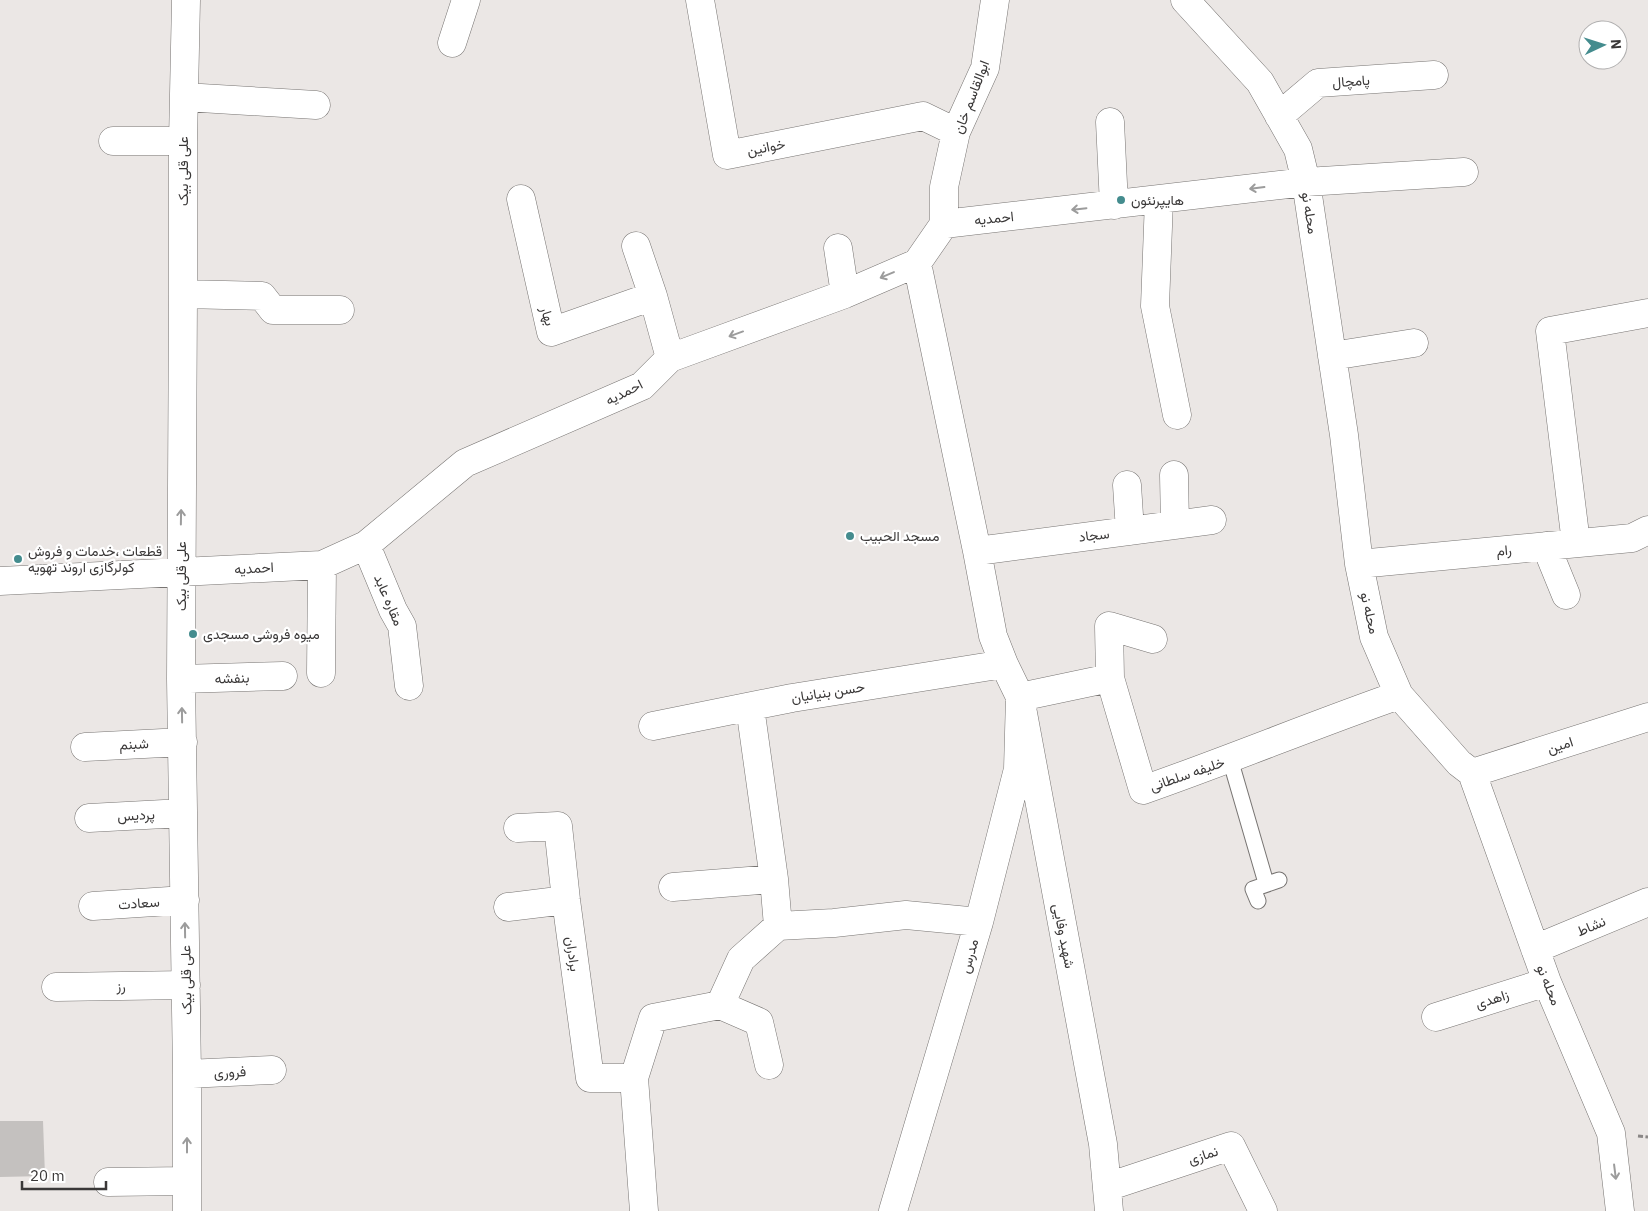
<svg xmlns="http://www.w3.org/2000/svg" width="1648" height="1211" viewBox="0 0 1648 1211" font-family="'IBM Plex Sans',Vazirmatn,sans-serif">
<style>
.building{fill:#c4c1bf}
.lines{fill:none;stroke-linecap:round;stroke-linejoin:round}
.lane-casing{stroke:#777472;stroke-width:17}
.street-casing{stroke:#777472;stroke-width:29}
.path{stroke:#8a8786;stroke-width:3;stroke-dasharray:5 2.5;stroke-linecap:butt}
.lane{stroke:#fff;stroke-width:15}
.street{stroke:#fff;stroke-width:28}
.oneway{stroke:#9c9c9c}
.poi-dot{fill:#448c8e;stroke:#fff;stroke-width:2}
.labels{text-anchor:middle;stroke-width:4.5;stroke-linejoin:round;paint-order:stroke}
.street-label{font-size:14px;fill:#3a3838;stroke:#fff}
.poi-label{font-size:14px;fill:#3a3838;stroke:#fff;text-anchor:start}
</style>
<rect width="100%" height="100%" fill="#ebe7e5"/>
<!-- building -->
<path class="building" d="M0,1121H43L45,1176L0,1177Z"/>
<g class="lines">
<defs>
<path id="lane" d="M1230,759L1266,883
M1258,901L1253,889L1279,880"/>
<path id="street" d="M186,0L183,141V294L181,679L187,1074V1211
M700,0L727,155L923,116L956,132
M1185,0L1260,82L1298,149L1306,182L1344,435L1359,564L1374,637L1399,695L1459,763L1472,773L1547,982L1611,1133L1620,1211
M452,43L466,0
M184,97L316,105
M1279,116L1318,83L1434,75
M1110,122L1114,205
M113,141H183
M521,199L551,332L653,296
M1159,200L1155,306L1177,415
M944,224V187L956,132L985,68L995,0
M636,246L653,296L670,358
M838,248L845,294
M917,263L977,551L993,636L1004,664L1020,697L1103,1144L1109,1211
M183,294L262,296L273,310H340
M1332,356L1414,343
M1174,475L1175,525
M1127,485L1130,531
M1576,543L1550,331L1648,313
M366,545L393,610L402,626L409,686
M1546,546L1566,595
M977,551L1212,520
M1359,564L1632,538L1648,530
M0,581L322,565L366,545L465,463L642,386L670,358L845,294L917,263L944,224L1306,182L1464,172
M321,673L322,565
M1110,678L1109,626L1153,639
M181,679L283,676
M750,707L774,879L778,926
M653,726L792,698L1004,664
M85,747L183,742
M1472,773L1648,717
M89,818L183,813
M518,828L558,826L566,900L590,1078H634
M673,887L774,879
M93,906L185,900
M508,907L566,900
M1535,949L1648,902
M56,987L186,985
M720,1005L759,1022L769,1065
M1436,1017L1547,982
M187,1074L272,1070
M108,1182L187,1181
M1107,1187L1231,1146L1263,1211
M644,1211L634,1078L653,1018L720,1005L741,959L778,926L834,923L906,915L979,922
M893,1211L979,922L1018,769L1020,697L1110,678L1143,790C1229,760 1313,725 1399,695"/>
</defs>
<!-- lane casing -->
<use href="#lane" class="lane-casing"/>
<!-- street casing -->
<use href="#street" class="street-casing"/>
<!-- path -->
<path class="path" d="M1638,1136L1648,1137"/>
<!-- lane -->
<use href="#lane" class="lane"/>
<!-- street -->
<use href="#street" class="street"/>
</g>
<!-- one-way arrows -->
<defs><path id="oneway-shaft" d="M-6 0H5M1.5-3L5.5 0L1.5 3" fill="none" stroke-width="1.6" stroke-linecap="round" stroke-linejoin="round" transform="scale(1.25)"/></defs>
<g class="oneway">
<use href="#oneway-shaft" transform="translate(1257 188) rotate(173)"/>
<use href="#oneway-shaft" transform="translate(1079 209) rotate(174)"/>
<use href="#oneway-shaft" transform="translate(887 275) rotate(157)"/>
<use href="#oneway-shaft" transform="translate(736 334) rotate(160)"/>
<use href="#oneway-shaft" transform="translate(181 517) rotate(-89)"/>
<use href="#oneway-shaft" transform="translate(182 715) rotate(-91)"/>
<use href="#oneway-shaft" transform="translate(185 930) rotate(-91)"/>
<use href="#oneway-shaft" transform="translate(187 1145) rotate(-90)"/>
<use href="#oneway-shaft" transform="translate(1615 1172) rotate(83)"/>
</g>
<!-- markers -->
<g class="poi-dot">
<circle cx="1121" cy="200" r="5"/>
<circle cx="850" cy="536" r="5"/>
<circle cx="18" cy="559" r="5"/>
<circle cx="193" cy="634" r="5"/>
</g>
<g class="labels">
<!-- street labels -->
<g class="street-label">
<text transform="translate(1351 81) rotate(-4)" y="5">پامچال</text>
<text transform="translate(971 97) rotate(-69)" y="5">ابوالقاسم خان</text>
<text transform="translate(766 147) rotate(-11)" y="5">خوانین</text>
<text transform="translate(183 171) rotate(-90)" y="5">علی قلی بیک</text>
<text transform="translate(1310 213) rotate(81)" y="5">محله نو</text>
<text transform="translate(994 218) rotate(-6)" y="5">احمدیه</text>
<text transform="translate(548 316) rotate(73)" y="5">بهار</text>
<text transform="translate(624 392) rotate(-27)" y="5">احمدیه</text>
<text transform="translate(1094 535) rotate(-7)" y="5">سجاد</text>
<text transform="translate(1504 550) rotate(-5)" y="5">رام</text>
<text transform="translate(254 568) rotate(-3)" y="5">احمدیه</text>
<text transform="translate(181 576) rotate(-90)" y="5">علی قلی بیک</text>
<text transform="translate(389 600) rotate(67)" y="5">مقاره عابد</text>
<text transform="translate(1370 613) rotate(77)" y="5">محله نو</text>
<text transform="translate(232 678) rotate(-2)" y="5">بنفشه</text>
<text transform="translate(828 692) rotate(-9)" y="5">حسن بنیانیان</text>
<text transform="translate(134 744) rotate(-3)" y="5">شبنم</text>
<text transform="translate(1560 745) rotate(-18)" y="5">امین</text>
<text transform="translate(1187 774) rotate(-19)" y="5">خلیفه سلطانی</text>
<text transform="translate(136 815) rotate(-3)" y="5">پردیس</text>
<text transform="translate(139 903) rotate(-4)" y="5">سعادت</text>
<text transform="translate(1591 926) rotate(-23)" y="5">نشاط</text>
<text transform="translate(1064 936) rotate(79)" y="5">شهید وفایی</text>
<text transform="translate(573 954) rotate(82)" y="5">برادران</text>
<text transform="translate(969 956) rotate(-74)" y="5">مدرس</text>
<text transform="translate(186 980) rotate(-91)" y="5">علی قلی بیک</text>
<text transform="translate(1549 985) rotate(68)" y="5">محله نو</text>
<text transform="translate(121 986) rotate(-1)" y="5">رز</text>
<text transform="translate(1492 999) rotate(-18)" y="5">زاهدی</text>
<text transform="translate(230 1072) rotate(-3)" y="5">فروری</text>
<text transform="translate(1203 1155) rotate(-18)" y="5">نمازی</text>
</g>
<!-- poi labels -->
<g class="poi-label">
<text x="1131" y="205">هایپرنئون</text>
<text x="860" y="541">مسجد الحبیب</text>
<text x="28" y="556">قطعات ،خدمات و فروش<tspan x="28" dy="16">کولرگازی اروند تهویه</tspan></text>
<text x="203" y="639">میوه فروشی مسجدی</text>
</g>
</g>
<!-- north arrow -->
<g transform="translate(1603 45) rotate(86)"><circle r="24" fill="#ffffff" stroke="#b0afaf"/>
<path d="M0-4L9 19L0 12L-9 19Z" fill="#448c8e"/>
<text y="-8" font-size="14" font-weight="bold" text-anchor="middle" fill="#3a3838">N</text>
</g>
<!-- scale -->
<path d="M22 1181v8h84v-8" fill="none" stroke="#3a3838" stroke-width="2.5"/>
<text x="30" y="1181" font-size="15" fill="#3a3838" stroke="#ffffff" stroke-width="4" paint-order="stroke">20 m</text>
</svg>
